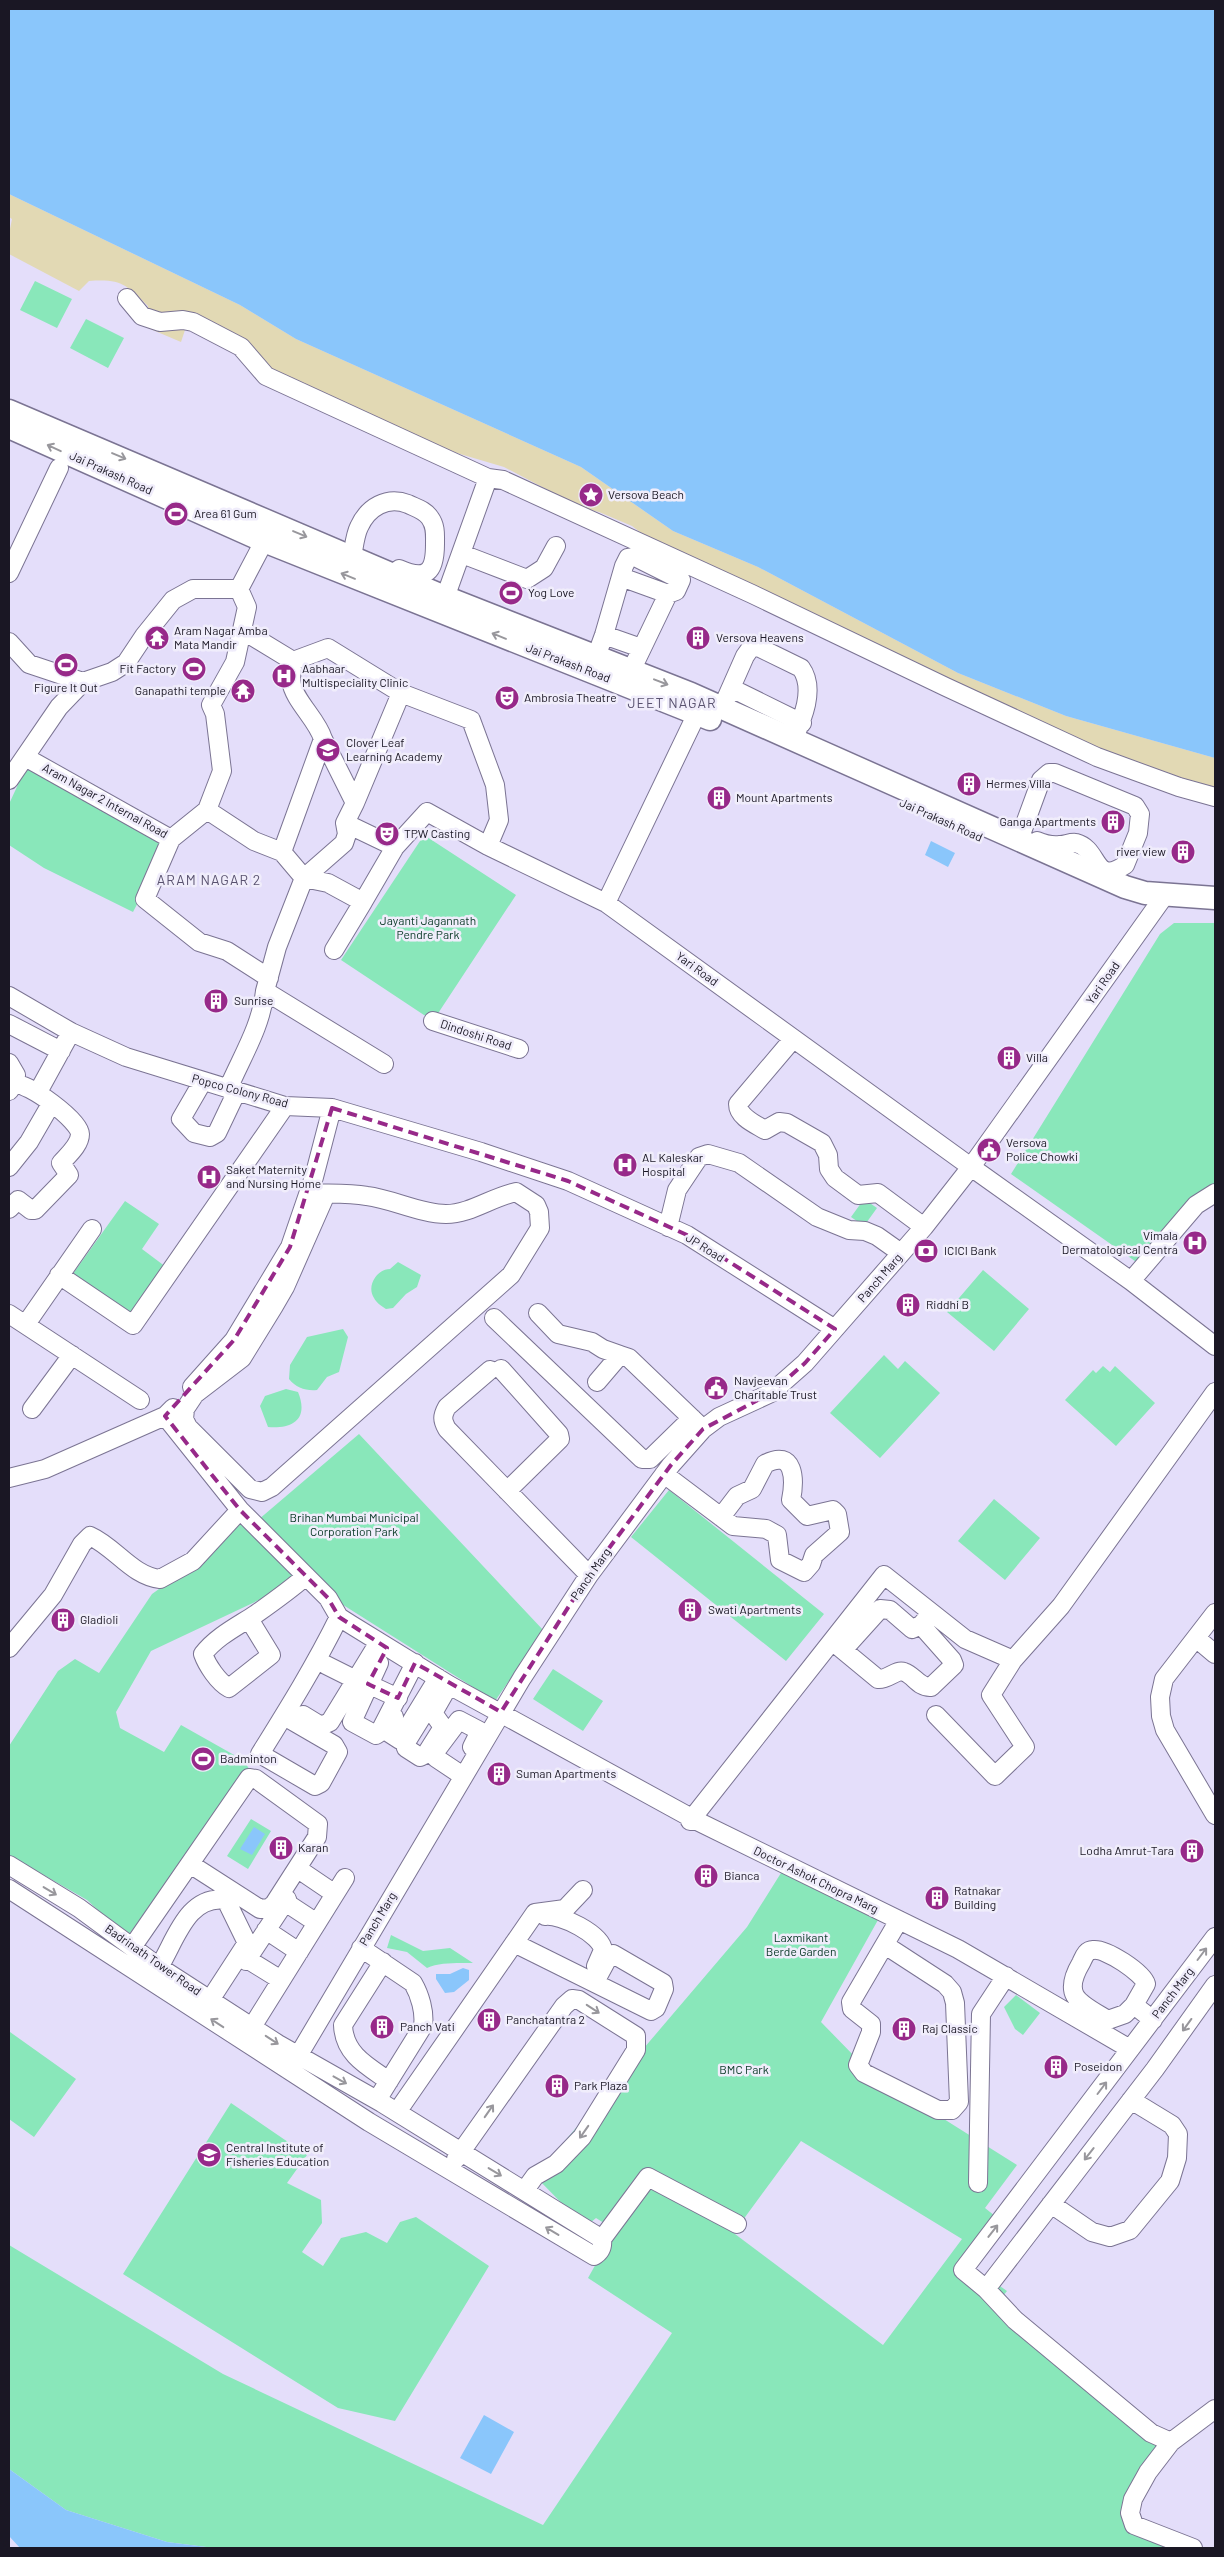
<svg xmlns="http://www.w3.org/2000/svg" width="1224" height="2557" viewBox="0 0 1224 2557" font-family="Barlow,sans-serif">
<style>
.green{fill:#89e7ba;fill-rule:evenodd}
.sand{fill:#e2d9b4}
.water{fill:#8ac6fb}
.lines{fill:none;stroke-linecap:round;stroke-linejoin:round}
.minor-casing{stroke:#7b7493;stroke-width:20}
.major-casing{stroke:#7b7493;stroke-width:25}
.minor{stroke:#fff;stroke-width:18}
.major{stroke:#fff;stroke-width:22}
.oneway{stroke:#98979c}
.marked{fill:none;stroke:#972989;stroke-width:4;stroke-dasharray:10 6;stroke-linejoin:round}
.labels{text-anchor:middle;stroke-width:5;stroke-linejoin:round;paint-order:stroke}
.street-label{font-size:12px;fill:#1a1724;stroke:#f0edfb}
.poi-label{font-size:12px;fill:#1a1724;stroke:#f0edfb;text-anchor:start}
.park-label{font-size:12px;fill:#073724;stroke:#f0edfb}
.neighbourhood-label{font-size:14px;letter-spacing:1px;fill:#59526f;stroke:#f0edfb}
</style>
<rect width="100%" height="100%" fill="#e4defa"/>
<!-- green -->
<path class="green" d="M35,281L72,299L57,328L20,310Z
M86,319L124,338L108,368L70,348Z
M28,763L171,839L133,912L44,868L9,845V804Z
M424,835L516,895L433,1021L341,960Z
M1174,923H1215V1184L1182,1211L1142,1266L1011,1174L1160,934Z
M864,1199L877,1208L864,1226L851,1217Z
M125,1201L159,1224L142,1249L166,1267L131,1316L72,1275Z
M398,1262L421,1275L417,1287L406,1294L393,1308L386,1309C381,1306 376,1302 374,1298C366,1286 377,1269 390,1269Z
M983,1270L1029,1309L994,1351L947,1312Z
M343,1329L348,1337L339,1372L327,1377L317,1390C306,1391 296,1388 289,1379L290,1365L307,1337Z
M884,1355L898,1369L905,1361L940,1393L880,1458L830,1413Z
M1103,1366L1110,1372L1115,1366L1155,1403L1116,1446L1065,1400L1093,1370L1096,1373Z
M286,1389L298,1392C309,1419 293,1429 268,1427L260,1406L265,1396Z
M359,1434L544,1631L495,1701L329,1596L258,1520Z
M669,1490L824,1614L786,1661L631,1537Z
M994,1499L1040,1538L1005,1580L958,1541Z
M240,1513L296,1571L278,1591L151,1651L116,1712L120,1728L164,1752L181,1725L243,1760L250,1770L127,1937L87,1900L9,1855V1746L58,1671L75,1659L99,1673L152,1594L198,1561Z
M553,1669L603,1701L583,1731L533,1699Z
M251,1819L271,1831L248,1869L227,1856Z
M786,1865L883,1911L821,2022L859,2061L858,2065L1017,2165L985,2208L1000,2220L970,2265L1007,2291L994,2307L1168,2440L1128,2530L1179,2548H214L167,2542L66,2510L9,2469V2245L223,2374L543,2525L672,2333L588,2278L615,2230L596,2218L585,2227L535,2176L747,1927ZM801,2141L962,2239L883,2345L683,2195L740,2224Z
M391,1935L423,1951L450,1948L473,1963C458,1963 440,1962 427,1968L407,1952L387,1948Z
M1016,1995L1040,2013L1023,2035L1015,2029L1004,2007Z
M10,2032L76,2079L34,2137L9,2119Z
M231,2103L307,2155L287,2183L321,2200L322,2223L302,2252L323,2266L341,2238L366,2232L387,2243L400,2222L416,2217L489,2266L395,2421L338,2408L123,2274Z"/>
<!-- sand -->
<path class="sand" d="M9,194L240,305L296,339L581,467L673,531L758,567L958,673L1066,716L1215,758V795L1042,736L649,539L632,526L599,512L582,508L504,467L433,446L272,373L249,342L189,318L181,342L148,328V306C125,284 122,279 89,281L79,291L9,254V234L12,219L9,217Z"/>
<!-- water -->
<path class="water" d="M9,9H1215V758L1066,716L958,673L758,567L673,531L581,467L296,339L240,305L9,194Z
M931,841L955,853L948,867L925,855Z
M254,1827L265,1834L252,1855L240,1849Z
M463,1968L469,1970V1980L454,1992L445,1993L436,1979V1974H450Z
M484,2415L514,2432L491,2474L460,2458Z
M9,2469L66,2510L167,2542L214,2548H20L9,2536Z"/>
<g class="lines">
<defs>
<path id="minor" d="M127,298L142,316L160,322L183,320L193,322L241,347L266,376L488,478L503,480L752,594L946,687L1097,757L1179,787L1215,797
M270,530L239,589L247,607L235,662L211,705L215,714L222,771L207,810L254,841L282,852L304,878L277,947L265,991L384,1064
M462,554L527,579L544,568L556,546
M352,557C354,547 355,535 359,527C368,507 387,496 408,504C416,508 425,510 430,518C436,526 435,535 435,544C435,572 427,581 399,569
M9,573L59,468
M621,577L668,594
M441,609L488,478
M242,630L293,661
M604,635L641,648
M9,642L29,664L83,682
M596,657L604,635L624,566L628,558L635,557L681,580L676,591L668,594L631,671
M293,661L328,648L401,693
M731,688L802,723
M722,708L745,656L750,649L756,646L801,668C816,689 802,720 793,740
M323,739L355,803L401,693L471,720L495,785L499,820L488,846
M25,757L171,839L207,810
M9,780L59,707L83,682L112,672L126,663L144,636L173,600L193,589H239
M355,803L345,823L395,847L363,902
M171,839L145,899L199,942L227,951L269,978
M1019,840L1041,780L1049,773H1055L1135,806L1140,814L1138,833L1125,865C1093,886 1100,849 1076,843C1071,842 1065,845 1060,845C1052,846 1044,844 1037,841
M282,852L323,739C317,719 294,701 291,681C291,675 292,668 293,661
M304,878L328,883L363,902L334,950
M304,878L344,843L347,834L345,823
M1165,895L971,1167L1131,1281L1215,1346
M606,903L702,703
M9,996L71,1032L126,1057L285,1106L332,1108L481,1152L568,1181L687,1235L835,1329
M433,1021L519,1049
M9,1024L61,1051
M793,1039L738,1104C738,1117 755,1124 765,1130L779,1122L787,1123L822,1143L828,1155L829,1169L835,1178L858,1195L878,1193L924,1227
M9,1063L16,1075L14,1084
M203,1081L181,1119L194,1133L210,1137L217,1133L237,1091
M228,1089C242,1056 261,1027 265,991
M9,1091L14,1084C28,1082 80,1121 80,1134C80,1145 68,1155 61,1163L69,1175L35,1210H31L18,1200L9,1209
M38,1092L71,1032
M9,1167L29,1142L51,1104
M309,1193C328,1194 348,1193 367,1196C392,1199 421,1214 446,1214C470,1214 492,1197 516,1192L536,1205L539,1212L540,1228L511,1275L272,1487L262,1492L250,1489L188,1427L184,1419L185,1409L195,1394L242,1358L274,1306L285,1287L326,1194
M668,1227L677,1190L699,1157L708,1154L739,1163L817,1217L849,1230L865,1231L877,1236L901,1253
M59,1275L133,1325L285,1106
M1131,1281L1196,1205L1215,1193
M538,1313L558,1334L592,1342L603,1349L620,1355
M9,1314L140,1400
M494,1318L642,1459H650L692,1418
M26,1324L92,1229
M501,1369L559,1434L560,1439L507,1491
M490,1370L447,1407C442,1416 442,1420 447,1429L589,1575
M597,1382L620,1355L629,1358L699,1425
M192,1387L234,1340L290,1247L314,1177L332,1108
M32,1409L72,1355
M165,1416L240,1510L328,1598L339,1617L350,1624L449,1685L697,1821L958,1949L1130,2049
M664,1474L733,1526L766,1529L777,1535L780,1560L804,1572L811,1564L814,1555L840,1532L837,1514L833,1510L807,1516L791,1500C795,1480 795,1448 765,1464L752,1489L737,1496L721,1517
M9,1478L45,1469L165,1416L173,1408
M1215,1613L1164,1679L1160,1697L1161,1716L1165,1730L1215,1815
M249,1619L271,1655L229,1688C218,1682 207,1665 203,1654C217,1636 238,1626 256,1614C273,1602 290,1590 306,1576
M1196,1638L1215,1654
M832,1641L878,1679C888,1680 896,1669 904,1672C914,1675 919,1688 931,1687L954,1665L952,1660L921,1625
M9,1648L53,1595L82,1544L90,1536C115,1547 132,1576 160,1579L193,1561L240,1510
M843,1650L880,1609L890,1610L912,1629L921,1625L928,1617
M379,1663L352,1722L376,1735L379,1733L415,1663
M326,1665L356,1680
M368,1684L398,1698
M433,1713L423,1715L405,1744L406,1748L420,1757L426,1754L443,1727L433,1713L449,1685
M303,1715L321,1726L330,1722L379,1642
M936,1715L995,1776L1025,1747L991,1695L1013,1660
M284,1716L334,1745L338,1752L321,1783L315,1786L260,1754C288,1709 316,1664 339,1617
M394,1717L386,1731L400,1740L438,1678
M463,1776L436,1758L435,1752L459,1720L480,1731L472,1747
M697,1821H690L884,1575L965,1639L1013,1660L1061,1606L1215,1392
M9,1865L79,1908L159,1967L278,2044L382,2103L602,2239
M304,1873L335,1894
M9,1889L369,2122L594,2256C601,2252 603,2247 602,2239L648,2177L737,2224
M285,1902L317,1923
M545,1916C561,1914 601,1934 603,1950L596,1966
M266,1930L299,1952
M514,1943L651,2011L656,2008L664,1989L663,1983L613,1954L609,1956L595,1982
M885,1945L945,1984L952,1992L955,2003L959,2102L952,2110H938L864,2073L858,2065L871,2032V2024L852,2009L851,2002L899,1920
M133,1946L249,1778L256,1779L318,1824L317,1837L274,1904L269,1908L260,1909L190,1864
M361,1948L413,1983C420,1995 425,2012 423,2026L377,2100
M247,1959L281,1980
M246,1961L287,1899
M383,1962L343,2025C344,2054 367,2066 389,2081
M159,1967C175,1942 187,1894 226,1900L247,1943L210,2000
M1134,2005L1146,1984C1143,1973 1106,1948 1093,1950C1086,1950 1084,1957 1081,1963C1061,1997 1080,2003 1108,2020L1125,2014L1134,2005L1153,2020
M252,2027L345,1878
M287,2069L298,2056L522,1678L589,1575L671,1465L703,1429L719,1417L771,1393L805,1363L924,1227L971,1167L606,903L488,846L427,812L395,847
M397,2112L535,1913L565,1909L583,1890
M456,2159L564,2006L572,1999L579,2000L636,2036V2050L582,2137L556,2164L535,2176L525,2190
M978,2183L981,2014L1006,1976
M1051,2204L1092,2232L1110,2237L1130,2230L1170,2181L1177,2158L1178,2134L1172,2125L1131,2100
M986,2289L1155,2069L1215,1985
M1171,2442L1151,2433L1015,2320L986,2289L963,2270L1215,1937
M1193,2548L1134,2525L1130,2513L1133,2499L1148,2472L1171,2442L1215,2409"/>
<path id="major" d="M9,411L447,598L691,694L1125,887L1145,893L1215,898
M9,427L264,541L710,719"/>
</defs>
<!-- minor casing -->
<use href="#minor" class="minor-casing"/>
<!-- major casing -->
<use href="#major" class="major-casing"/>
<!-- minor -->
<use href="#minor" class="minor"/>
<!-- major -->
<use href="#major" class="major"/>
</g>
<!-- one-way arrows -->
<defs><path id="oneway-shaft" d="M-6 0H5M1.5-3L5.5 0L1.5 3" fill="none" stroke-width="1.6" stroke-linecap="round" stroke-linejoin="round" transform="scale(1.25)"/></defs>
<g class="oneway">
<use href="#oneway-shaft" transform="translate(54 448) rotate(-155)"/>
<use href="#oneway-shaft" transform="translate(119 456) rotate(23)"/>
<use href="#oneway-shaft" transform="translate(300 534) rotate(23)"/>
<use href="#oneway-shaft" transform="translate(348 576) rotate(-158)"/>
<use href="#oneway-shaft" transform="translate(499 636) rotate(-158)"/>
<use href="#oneway-shaft" transform="translate(661 682) rotate(21)"/>
<use href="#oneway-shaft" transform="translate(50 1891) rotate(31)"/>
<use href="#oneway-shaft" transform="translate(1202 1954) rotate(-53)"/>
<use href="#oneway-shaft" transform="translate(593 2009) rotate(33)"/>
<use href="#oneway-shaft" transform="translate(217 2023) rotate(-147)"/>
<use href="#oneway-shaft" transform="translate(1187 2025) rotate(126)"/>
<use href="#oneway-shaft" transform="translate(272 2040) rotate(33)"/>
<use href="#oneway-shaft" transform="translate(340 2080) rotate(29)"/>
<use href="#oneway-shaft" transform="translate(1102 2088) rotate(-53)"/>
<use href="#oneway-shaft" transform="translate(489 2111) rotate(-55)"/>
<use href="#oneway-shaft" transform="translate(584 2132) rotate(125)"/>
<use href="#oneway-shaft" transform="translate(1089 2154) rotate(128)"/>
<use href="#oneway-shaft" transform="translate(495 2172) rotate(31)"/>
<use href="#oneway-shaft" transform="translate(552 2231) rotate(-149)"/>
<use href="#oneway-shaft" transform="translate(993 2231) rotate(-52)"/>
</g>
<!-- marked area -->
<path class="marked" d="M332,1108L568,1181L687,1235L835,1329L805,1363L771,1393L703,1429L671,1465L589,1575L501,1712L415,1663L398,1698L368,1684L387,1648L339,1617L328,1598L240,1510L165,1416L234,1340L290,1247Z"/>
<!-- icons -->
<defs>
<symbol id="sight-disc" viewBox="-11 -11 22 22"><circle r="9.5" fill="#972989" stroke="#f0edfb"/><path d="M0-6L1.8-2.2L6-1.7L2.9 1.2L3.7 5.4L0 3.3L-3.7 5.4L-2.9 1.2L-6-1.7L-1.8-2.2Z" fill="#fff"/></symbol>
<symbol id="stadium-disc" viewBox="-11 -11 22 22"><circle r="9.5" fill="#972989" stroke="#f0edfb"/><path d="M0-5a6.5 5 0 1 0 0 10a6.5 5 0 1 0 0-10ZM-3.5-1.8h7v3.6h-7Z" fill="#fff"/></symbol>
<symbol id="temple-disc" viewBox="-11 -11 22 22"><circle r="9.5" fill="#972989" stroke="#f0edfb"/><path d="M0-6L5-2H3V0L6.5 2.5H4V6H1.5V3h-3V6H-4V2.5H-6.5L-3 0V-2H-5Z" fill="#fff"/></symbol>
<symbol id="building-disc" viewBox="-11 -11 22 22"><circle r="9.5" fill="#972989" stroke="#f0edfb"/><path d="M-4-6H4V6H1V3H-1V6H-4ZM-2.5-4.3h1.7v1.8h-1.7ZM.8-4.3h1.7v1.8H.8ZM-2.5-1h1.7V.8h-1.7ZM.8-1h1.7V.8H.8Z" fill="#fff"/></symbol>
<symbol id="hospital-disc" viewBox="-11 -11 22 22"><circle r="9.5" fill="#972989" stroke="#f0edfb"/><path d="M-5-5h3v3.5h4V-5h3V5h-3V1.5h-4V5h-3Z" fill="#fff"/></symbol>
<symbol id="theatre-disc" viewBox="-11 -11 22 22"><circle r="9.5" fill="#972989" stroke="#f0edfb"/><path d="M-5-5.5Q0-4 5-5.5V0Q5 5 0 6Q-5 5-5 0ZM-3.3-2.5H-1v1.5H-3.3ZM1-2.5H3.3v1.5H1ZM-2.8 1Q0 5.5 2.8 1Z" fill="#fff"/></symbol>
<symbol id="school-disc" viewBox="-11 -11 22 22"><circle r="9.5" fill="#972989" stroke="#f0edfb"/><path d="M0-5L7-2L0 1L-7-2ZM-4 1L0 2.5L4 1V4Q0 6-4 4Z" fill="#fff"/></symbol>
<symbol id="civic-disc" viewBox="-11 -11 22 22"><circle r="9.5" fill="#972989" stroke="#f0edfb"/><path d="M-.6-6.5H3V-4.5H.6V-3L4-1V1h2V6H-6V1h2V-1L-.6-3ZM-1.2 2.5V6h2.4V2.5Z" fill="#fff"/></symbol>
<symbol id="bank-disc" viewBox="-11 -11 22 22"><circle r="9.5" fill="#972989" stroke="#f0edfb"/><path d="M-6-4H6V4H-6ZM0-2.3a2.3 2.3 0 1 0 0 4.6a2.3 2.3 0 1 0 0-4.6Z" fill="#fff"/></symbol>
<symbol id="university-disc" viewBox="-11 -11 22 22"><circle r="9.5" fill="#972989" stroke="#f0edfb"/><path d="M0-5L7-2L0 1L-7-2ZM-4 1L0 2.5L4 1V4Q0 6-4 4Z" fill="#fff"/></symbol>
</defs>
<g fill-rule="evenodd">
<use href="#sight-disc" x="577" y="481" width="28" height="28"/>
<use href="#stadium-disc" x="162" y="500" width="28" height="28"/>
<use href="#stadium-disc" x="497" y="579" width="28" height="28"/>
<use href="#temple-disc" x="143" y="624" width="28" height="28"/>
<use href="#building-disc" x="684" y="624" width="28" height="28"/>
<use href="#stadium-disc" x="52" y="651" width="28" height="28"/>
<use href="#stadium-disc" x="180" y="655" width="28" height="28"/>
<use href="#hospital-disc" x="270" y="662" width="28" height="28"/>
<use href="#temple-disc" x="229" y="677" width="28" height="28"/>
<use href="#theatre-disc" x="493" y="684" width="28" height="28"/>
<use href="#school-disc" x="314" y="736" width="28" height="28"/>
<use href="#building-disc" x="955" y="770" width="28" height="28"/>
<use href="#building-disc" x="705" y="784" width="28" height="28"/>
<use href="#building-disc" x="1099" y="808" width="28" height="28"/>
<use href="#theatre-disc" x="373" y="820" width="28" height="28"/>
<use href="#building-disc" x="1169" y="838" width="28" height="28"/>
<use href="#building-disc" x="202" y="987" width="28" height="28"/>
<use href="#building-disc" x="995" y="1044" width="28" height="28"/>
<use href="#civic-disc" x="975" y="1136" width="28" height="28"/>
<use href="#hospital-disc" x="611" y="1151" width="28" height="28"/>
<use href="#hospital-disc" x="195" y="1163" width="28" height="28"/>
<use href="#hospital-disc" x="1181" y="1229" width="28" height="28"/>
<use href="#bank-disc" x="912" y="1237" width="28" height="28"/>
<use href="#building-disc" x="894" y="1291" width="28" height="28"/>
<use href="#civic-disc" x="702" y="1374" width="28" height="28"/>
<use href="#building-disc" x="676" y="1596" width="28" height="28"/>
<use href="#building-disc" x="49" y="1606" width="28" height="28"/>
<use href="#stadium-disc" x="189" y="1745" width="28" height="28"/>
<use href="#building-disc" x="485" y="1760" width="28" height="28"/>
<use href="#building-disc" x="267" y="1834" width="28" height="28"/>
<use href="#building-disc" x="1178" y="1837" width="28" height="28"/>
<use href="#building-disc" x="692" y="1862" width="28" height="28"/>
<use href="#building-disc" x="923" y="1884" width="28" height="28"/>
<use href="#building-disc" x="475" y="2006" width="28" height="28"/>
<use href="#building-disc" x="368" y="2013" width="28" height="28"/>
<use href="#building-disc" x="890" y="2015" width="28" height="28"/>
<use href="#building-disc" x="1042" y="2053" width="28" height="28"/>
<use href="#building-disc" x="543" y="2072" width="28" height="28"/>
<use href="#university-disc" x="195" y="2141" width="28" height="28"/>
</g>
<g class="labels">
<!-- street labels -->
<g class="street-label">
<text transform="translate(111 473) rotate(24)" y="4">Jai Prakash Road</text>
<text transform="translate(568 663) rotate(21)" y="4">Jai Prakash Road</text>
<text transform="translate(105 801) rotate(29)" y="4">Aram Nagar 2 Internal Road</text>
<text transform="translate(941 820) rotate(24)" y="4">Jai Prakash Road</text>
<text transform="translate(697 969) rotate(36)" y="4">Yari Road</text>
<text transform="translate(1103 983) rotate(-55)" y="4">Yari Road</text>
<text transform="translate(476 1035) rotate(18)" y="4">Dindoshi Road</text>
<text transform="translate(240 1091) rotate(15)" y="4">Popco Colony Road</text>
<text transform="translate(705 1248) rotate(32)" y="4">JP Road</text>
<text transform="translate(880 1278) rotate(-49)" y="4">Panch Marg</text>
<text transform="translate(591 1574) rotate(-55)" y="4">Panch Marg</text>
<text transform="translate(816 1880) rotate(26)" y="4">Doctor Ashok Chopra Marg</text>
<text transform="translate(378 1919) rotate(-59)" y="4">Panch Marg</text>
<text transform="translate(153 1960) rotate(35)" y="4">Badrinath Tower Road</text>
<text transform="translate(1173 1993) rotate(-53)" y="4">Panch Marg</text>
</g>
<!-- poi labels -->
<g class="poi-label">
<text x="608" y="499">Versova Beach</text>
<text x="194" y="518">Area 61 Gum</text>
<text x="528" y="597">Yog Love</text>
<text x="174" y="635">Aram Nagar Amba<tspan x="174" dy="14">Mata Mandir</tspan></text>
<text x="716" y="642">Versova Heavens</text>
<text x="176" y="673" text-anchor="end">Fit Factory</text>
<text x="302" y="673">Aabhaar<tspan x="302" dy="14">Multispeciality Clinic</tspan></text>
<text x="66" y="692" text-anchor="middle">Figure It Out</text>
<text x="226" y="695" text-anchor="end">Ganapathi temple</text>
<text x="524" y="702">Ambrosia Theatre</text>
<text x="346" y="747">Clover Leaf<tspan x="346" dy="14">Learning Academy</tspan></text>
<text x="986" y="788">Hermes Villa</text>
<text x="736" y="802">Mount Apartments</text>
<text x="1096" y="826" text-anchor="end">Ganga Apartments</text>
<text x="404" y="838">TPW Casting</text>
<text x="1166" y="856" text-anchor="end">river view</text>
<text x="234" y="1005">Sunrise</text>
<text x="1026" y="1062">Villa</text>
<text x="1006" y="1147">Versova<tspan x="1006" dy="14">Police Chowki</tspan></text>
<text x="642" y="1162">AL Kaleskar<tspan x="642" dy="14">Hospital</tspan></text>
<text x="226" y="1174">Saket Maternity<tspan x="226" dy="14">and Nursing Home</tspan></text>
<text x="1178" y="1240" text-anchor="end">Vimala<tspan x="1178" dy="14">Dermatological Centra</tspan></text>
<text x="944" y="1255">ICICI Bank</text>
<text x="926" y="1309">Riddhi B</text>
<text x="734" y="1385">Navjeevan<tspan x="734" dy="14">Charitable Trust</tspan></text>
<text x="708" y="1614">Swati Apartments</text>
<text x="80" y="1624">Gladioli</text>
<text x="220" y="1763">Badminton</text>
<text x="516" y="1778">Suman Apartments</text>
<text x="298" y="1852">Karan</text>
<text x="1174" y="1855" text-anchor="end">Lodha Amrut-Tara</text>
<text x="724" y="1880">Bianca</text>
<text x="954" y="1895">Ratnakar<tspan x="954" dy="14">Building</tspan></text>
<text x="506" y="2024">Panchatantra 2</text>
<text x="400" y="2031">Panch Vati</text>
<text x="922" y="2033">Raj Classic</text>
<text x="1074" y="2071">Poseidon</text>
<text x="574" y="2090">Park Plaza</text>
<text x="226" y="2152">Central Institute of<tspan x="226" dy="14">Fisheries Education</tspan></text>
</g>
<!-- park labels -->
<g class="park-label">
<text x="428" y="925">Jayanti Jagannath<tspan x="428" dy="14">Pendre Park</tspan></text>
<text x="354" y="1522">Brihan Mumbai Municipal<tspan x="354" dy="14">Corporation Park</tspan></text>
<text x="801" y="1942">Laxmikant<tspan x="801" dy="14">Berde Garden</tspan></text>
<text x="744" y="2074">BMC Park</text>
</g>
<!-- neighbourhood labels -->
<g class="neighbourhood-label">
<text x="672" y="708">JEET NAGAR</text>
<text x="209" y="885">ARAM NAGAR 2</text>
</g>
</g>
<!-- border -->
<rect width="1224" height="2557" fill="none" stroke="#1a1724" stroke-width="20"/>
</svg>
